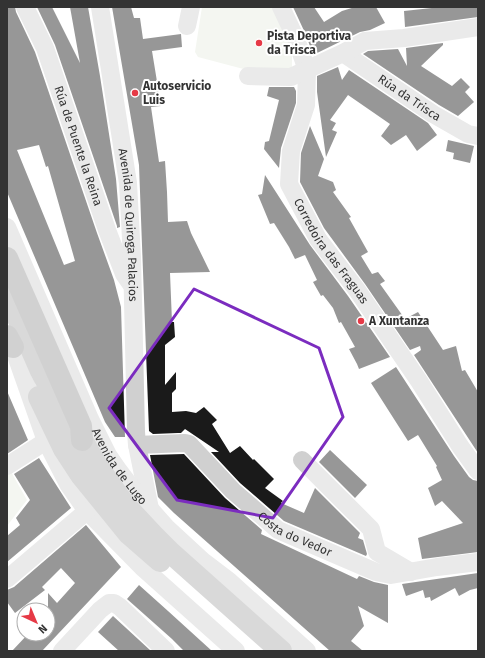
<svg xmlns="http://www.w3.org/2000/svg" width="485" height="658" viewBox="0 0 485 658" font-family="'Fira Sans',sans-serif">
<style>
.green{fill:#e6ecdf}
.building{fill:#1a1a1a;fill-rule:evenodd}
.lines{fill:none;stroke-linecap:round;stroke-linejoin:round}
.minor{stroke:#d0d0d0;stroke-width:18}
.major{stroke:#ababab;stroke-width:22}
.highway{stroke:#9a9a9a;stroke-width:22}
.marked{fill:none;stroke:#7b2cbf;stroke-width:3;stroke-linejoin:round}
.poi-dot{fill:#e63946;stroke:#fff;stroke-width:1.5}
.labels{text-anchor:middle;stroke-width:4;stroke-linejoin:round;paint-order:stroke}
.poi-label{font-size:12px;font-weight:bold;fill:#333;stroke:#fff;text-anchor:start}
.street-label{font-size:12px;fill:#333;stroke:#fff}
</style>
<rect width="100%" height="100%" fill="#fff"/>
<!-- green -->
<path class="green" d="M202,7H273L292,46V71H251L198,57L195,52Z
M10,470L27,500L7,526V471Z"/>
<!-- building -->
<path class="building" d="M7,7H15L16,12L35,52L97,233L114,280L121,307L125,437H115L105,422L7,192ZM39,145L46,167L48,166L75,261L64,265L17,150Z
M37,7H52L80,63L70,7H88L100,76L116,179L120,227L117,228V226L55,45Z
M112,7H131L134,18H140L143,39L181,34L182,47L152,51L161,106L151,107L159,162L165,161L167,192L168,222L187,221L191,233L210,272L170,273L172,322H174L175,337L165,345V385L176,372V389L172,393V412L186,411L196,413L204,407L217,420L212,424L230,453L240,446L253,460L254,459L274,479L265,488L283,501L281,503L304,513L315,488L360,533L358,538L363,540L367,554L366,556L284,521L240,483L211,452H219L185,429L181,433H178L153,434L149,431L139,165Z
M293,7H314L324,22L342,11L355,7H376L385,23L370,30L360,32L313,55L306,35Z
M441,7H478V17L405,27L404,11Z
M443,43V45L421,66L452,86L461,78L470,87L465,92L474,102L458,116L439,105L363,54L368,51L398,49L407,66L406,48Z
M338,67L342,80L349,70L428,123L437,135L417,151L406,135L391,145L381,136L390,124L348,95L330,120L336,123L332,130L337,132L326,157L317,92V76Z
M269,87H294L296,91V103L281,148L279,168L264,149L265,142L269,141L279,100L267,96Z
M310,126L324,159L318,176L333,182L336,190L333,192L351,217L349,218L368,252L361,256L372,274L378,272L385,281L380,284L405,319L418,312L443,350L456,346L462,371L465,370L478,392V453L414,355L421,350L420,346L410,350L365,284L324,228L300,182L301,153Z
M448,140L474,146L470,163L453,159L454,153L446,151Z
M265,175L310,245L348,296L390,357L359,369L357,364L349,349L355,347L341,322L339,323L333,308L323,295L321,296L313,282L317,280L305,255L295,259L289,247L274,223L270,224L258,195L262,194Z
M396,367L454,456L469,477L473,480L478,481V552L422,559L418,538L463,523L442,501L435,506L428,488L442,480L436,467L437,466L418,435L408,441L371,383Z
M7,391L28,440L7,454Z
M330,450L367,485L355,498L319,462Z
M184,454L225,498L262,530L261,534L357,579L359,576L374,582L388,585V623L358,606L364,626L351,641L363,651H330L174,513L158,497L150,455Z
M39,458L71,508L7,562V536L20,525L16,518L30,500L14,474Z
M86,525L121,567L42,651H12L28,634H48V593L57,603L75,583L61,568L42,587L45,590L15,613L7,602V590L14,587Z
M478,573V588L470,590L459,596L455,588L431,601L430,597L425,598L423,590L406,596L402,584Z
M139,585L168,611L212,651H184L172,639L127,599Z
M113,616L151,651H119L98,632Z"/>
<g class="lines">
<!-- minor -->
<g class="minor">
<path id="s1" d="M25,7L45,48L107,230L124,274L131,284"/>
<path id="s2" d="M100,7L128,183L132,257L136,432L137,445L150,509"/>
<path id="s3" d="M281,7L296,39L307,70L306,105L291,151L289,184L318,239L357,290L419,381L460,446L478,471"/>
<path d="M187,26L191,7"/>
<path id="s4" d="M343,53L433,114L468,134L478,136"/>
<path d="M248,76L291,77L343,53L365,41L404,38L478,27"/>
<path id="s5" d="M7,227L90,419L108,455L119,471L135,492L166,527L204,562L229,581L307,651"/>
<path d="M13,347L46,441L68,484L87,511L142,567L236,651"/>
<path id="s6" d="M137,445L185,443L189,444L233,491L278,530L376,572L391,575L437,567L478,562"/>
<path d="M302,460L371,529L377,552L411,572"/>
<path d="M7,466L46,441"/>
<path d="M7,579L87,511"/>
<path d="M62,651L100,610L109,603H114L120,607L166,651"/>
</g>
<!-- major -->
<path class="major" d="M7,293L41,371L64,415L74,430L82,440L96,464L124,504L153,535L171,553L281,651
M39,397L64,449L81,475L129,534L160,561"/>
<!-- highway -->
<path class="highway" d="M7,258L81,426L82,440
M7,336L13,347"/>
</g>
<!-- marked area -->
<path d="M0 0H485V658H0ZM194,289L319,348L343,417L273,518L177,500L109,408Z" fill="#fff" fill-opacity=".55" fill-rule="evenodd"/>
<path class="marked" d="M194,289L319,348L343,417L273,518L177,500L109,408Z"/>
<!-- markers -->
<g class="poi-dot">
<circle cx="259" cy="43" r="4"/>
<circle cx="135" cy="93" r="4"/>
<circle cx="361" cy="321" r="4"/>
</g>
<g class="labels">
<!-- poi labels -->
<g class="poi-label">
<text x="267" y="40">Pista Deportiva<tspan x="267" dy="14">da Trisca</tspan></text>
<text x="143" y="90">Autoservicio<tspan x="143" dy="14">Luis</tspan></text>
<text x="369" y="325">A Xuntanza</text>
</g>
<!-- street labels -->
<g class="street-label">
<text dy="4" stroke="none"><textPath href="#s4" startOffset="80">Rúa da Trisca</textPath></text>
<text dy="4" stroke="none"><textPath href="#s1" startOffset="149">Rúa de Puente la Reina</textPath></text>
<text dy="4" stroke="none"><textPath href="#s2" startOffset="220">Avenida de Quiroga Palacios</textPath></text>
<text dy="4" stroke="none"><textPath href="#s3" startOffset="264">Corredoira das Fraguas</textPath></text>
<text dy="4" stroke="none"><textPath href="#s5" startOffset="265">Avenida de Lugo</textPath></text>
<text dy="4" stroke="none"><textPath href="#s6" startOffset="193">Costa do Vedor</textPath></text>
</g>
</g>
<!-- border -->
<rect width="485" height="658" fill="none" stroke="#333333" stroke-width="16"/>
<!-- north arrow -->
<g transform="translate(36 622) rotate(136)"><circle r="19" fill="#ffffff" stroke="#adadad"/>
<path d="M0-3L7 15L0 10L-7 15Z" fill="#e63946"/>
<text y="-6" font-size="11" font-weight="bold" text-anchor="middle" fill="#333333">N</text>
</g>
</svg>
